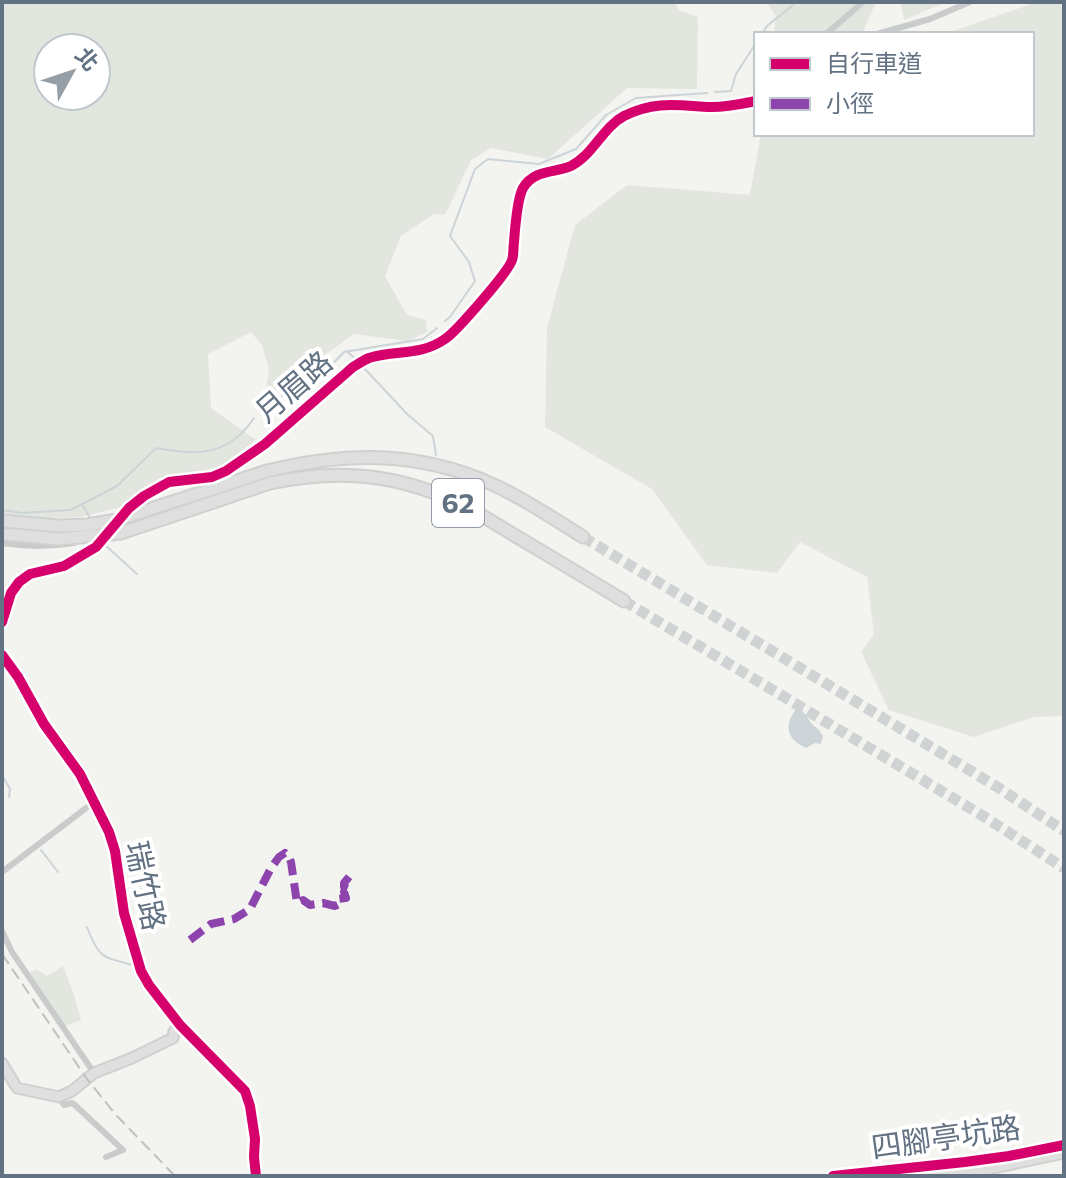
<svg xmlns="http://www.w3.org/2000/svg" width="1066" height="1178" viewBox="0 0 1066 1178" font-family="Commissioner,'Noto Sans TC',sans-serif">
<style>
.green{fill:#e2e6de;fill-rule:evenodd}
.water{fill:#ccd4d7}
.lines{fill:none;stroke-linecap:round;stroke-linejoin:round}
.stream{stroke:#ccd4d7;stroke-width:2}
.highway-tunnel{stroke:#cfd3d4;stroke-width:11;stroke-dasharray:11 5.5;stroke-linecap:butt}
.secondary-casing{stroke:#cfd1d0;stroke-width:13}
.highway-casing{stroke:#cfd0cf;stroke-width:15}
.street{stroke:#cacccc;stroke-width:6}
.secondary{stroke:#dfdfe0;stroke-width:9}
.highway{stroke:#dfdfe0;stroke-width:11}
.rail{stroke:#c0c2c2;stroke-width:2;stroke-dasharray:12 6;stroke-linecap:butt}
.highway-bridge-casing{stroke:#cfd0cf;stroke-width:15;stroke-linecap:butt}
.highway-bridge{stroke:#dfdfe0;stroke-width:11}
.quiet{stroke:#8e44ad;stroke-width:8;stroke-dasharray:16 8;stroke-linecap:butt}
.cycleway-casing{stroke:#fff;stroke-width:15}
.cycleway{stroke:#d6006c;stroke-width:10}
.labels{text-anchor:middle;stroke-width:8;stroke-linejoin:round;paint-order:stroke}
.shield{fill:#fff;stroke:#919ca8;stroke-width:2}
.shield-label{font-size:28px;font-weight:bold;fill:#627282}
.street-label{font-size:30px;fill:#627282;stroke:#fff}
</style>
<rect width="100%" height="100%" fill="#f3f3f0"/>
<!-- green -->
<path class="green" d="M2,2H674L679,10L698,17L697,89L627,88L548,159L491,148L471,160L445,215L434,214L401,236L385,276L407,315L426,320L427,332L408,341L354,334L264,398L269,370L262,345L251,332L208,354L211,408L256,440L212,474L169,478L129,505L81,517L38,519L2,516ZM48,48H96V96H48Z
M766,2H876L862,34H774L776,16Z
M900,2H946L904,20Z
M1037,2H1064V716L1034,717L974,737L889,710L861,652L874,634L867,577L800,542L777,573L707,565L652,489L545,427L547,328L575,225L627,185L750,195L761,134H1032V34H945Z
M63,966L73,992L81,1020L65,1026L29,973L36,969L47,976Z"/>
<!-- water -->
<path class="water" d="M798,707C805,712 807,718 812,724C816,728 820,730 823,736L821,744L815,743L806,748C786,739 783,724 798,707Z"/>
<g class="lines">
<!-- stream -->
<path class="stream" d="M762,34L767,26L793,5
M715,92L731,91L736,74L756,43
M445,321L450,317L475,281L469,262L450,236L475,169L488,159L539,164L576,149L606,115L636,98L707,93
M347,351L354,358
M364,368L408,415L433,436L436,455
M260,409L327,370L344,352L423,339L437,328
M83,506L92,521
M2,510L22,513L71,510L117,486L156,448C198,455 228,457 254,418
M105,545L137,574
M2,734V750
M2,775L10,789L9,797
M41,850L58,872
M87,927C99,959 103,957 133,965"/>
<!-- highway-tunnel -->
<path class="highway-tunnel" d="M583,537L999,788L1064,831
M624,601L983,816L1064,868"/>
<defs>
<path id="secondary" d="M129,508L144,496L169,482L212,477L226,471L265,444L353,367C358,364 364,360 369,358C396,349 420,357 445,339C456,331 509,270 512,260C518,240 513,206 523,187C535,168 556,173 572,165C592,154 602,130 620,118C649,98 678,106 709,107C721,108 734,105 746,103
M2,622L11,593L19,582L30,574L64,566L96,547
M2,655L18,677L44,724L80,774L109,832L115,851L124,913L141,971L149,985L180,1025L195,1040
M2,1063L17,1088L59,1097L72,1091L94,1073L132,1058L173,1038L174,1031L180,1025
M833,1176L965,1162L1009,1156L1064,1145
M928,1176L984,1170L1064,1153"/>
<path id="highway" d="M267,471C347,452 417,450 494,485C525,499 554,519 583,537
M270,483C340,468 402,474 466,507C486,517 505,530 524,541C558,561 591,581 624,601"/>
</defs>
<!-- secondary casing -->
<use href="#secondary" class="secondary-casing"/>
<!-- highway casing -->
<use href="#highway" class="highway-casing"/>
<!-- street -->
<path class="street" d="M826,34L863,2
M877,34L930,19L970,2
M746,103L756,95
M2,543C27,547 49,547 74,543
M2,872L94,802
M2,931L12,952L94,1073
M195,1040C210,1057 231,1071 244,1090C258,1112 253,1150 256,1176
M59,1097L64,1105L72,1103L76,1106L123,1150L106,1157"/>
<!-- secondary -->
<use href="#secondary" class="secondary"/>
<!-- highway -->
<use href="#highway" class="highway"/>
<!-- rail -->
<path class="rail" d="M2,954L87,1079L116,1115L175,1176"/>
<defs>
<path id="highway-bridge" d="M2,521L58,526L87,525L117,520L267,471
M2,534L59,539L121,533L270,483"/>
</defs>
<!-- highway-bridge casing -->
<use href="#highway-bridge" class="highway-bridge-casing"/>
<!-- highway-bridge -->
<use href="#highway-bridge" class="highway-bridge"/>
<!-- quiet -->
<path class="quiet" d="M190,940L211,924L234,919L250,909L271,868L279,857L285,853L289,857L291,862L297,903L303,900L310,905L323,903L335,906L339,904L338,899L346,898L344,892L351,890L344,887V883L353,872"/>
<defs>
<path id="cycleway" d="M2,622L11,593L19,582L30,574L64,566L96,547L129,508L144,496L169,482L212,477L226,471L265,444L353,367C358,364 364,360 369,358C396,349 419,357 445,339C456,332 509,271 512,260C514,255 513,248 514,242C515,229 517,199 523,188C534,169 556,173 571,166C593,155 603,127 624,116C654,101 676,105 708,107C723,108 741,104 756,101
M2,655L18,677L44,724L80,774L109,832L115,851L124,913L141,971L149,985L180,1025L245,1091L250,1106L255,1139L254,1157L256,1176
M833,1176L965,1162L1009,1156L1064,1145"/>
</defs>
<!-- cycleway casing -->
<use href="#cycleway" class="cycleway-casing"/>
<!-- cycleway -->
<use href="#cycleway" class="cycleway"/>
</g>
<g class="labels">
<!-- shield labels -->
<rect class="shield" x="432" y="479" width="52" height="48" rx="6"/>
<g class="shield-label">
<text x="458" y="513">62</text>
</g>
<!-- street labels -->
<g class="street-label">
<text transform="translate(294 387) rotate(-41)" y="10">月眉路</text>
<text transform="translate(145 886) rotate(78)" y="10">瑞竹路</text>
<text transform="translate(946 1138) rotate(-8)" y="10">四腳亭坑路</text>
</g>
</g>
<!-- border -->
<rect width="1066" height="1178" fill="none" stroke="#627282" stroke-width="8"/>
<!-- legend -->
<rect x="754" y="32" width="280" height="104" fill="#ffffff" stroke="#c0c7cd" stroke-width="2"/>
<rect x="770" y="58" width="40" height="12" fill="#d6006c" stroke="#c0c7cd" stroke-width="2"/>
<text x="826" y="72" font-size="24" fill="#627282">自行車道</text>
<rect x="770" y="98" width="40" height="12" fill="#8e44ad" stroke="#c0c7cd" stroke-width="2"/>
<text x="826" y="112" font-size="24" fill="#627282">小徑</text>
<!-- north arrow -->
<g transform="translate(72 72) rotate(50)"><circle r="38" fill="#ffffff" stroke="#c0c7cd" stroke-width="2"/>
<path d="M0-6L14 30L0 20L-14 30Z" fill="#959fa8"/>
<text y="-12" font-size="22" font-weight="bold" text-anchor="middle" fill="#627282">北</text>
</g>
</svg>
